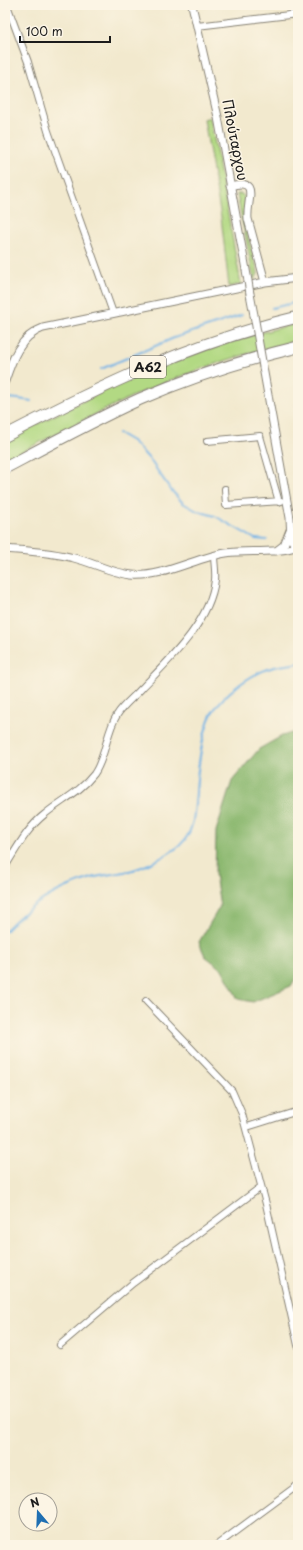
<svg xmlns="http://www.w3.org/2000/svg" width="303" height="1550" viewBox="0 0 303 1550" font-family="'Playpen Sans',sans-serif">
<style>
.green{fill:#b2d983;stroke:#677a50}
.forest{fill:#8db971;stroke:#546a46}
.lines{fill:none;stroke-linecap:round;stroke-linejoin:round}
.stream{stroke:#72b3e6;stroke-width:2}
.minor-casing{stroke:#878275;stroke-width:8}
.tertiary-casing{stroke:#878275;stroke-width:9}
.motorway-casing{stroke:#878275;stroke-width:13}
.minor{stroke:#fff;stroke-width:6}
.tertiary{stroke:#fff;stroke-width:7}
.motorway{stroke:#fff;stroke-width:11}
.tertiary-bridge-casing{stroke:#878275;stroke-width:9;stroke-linecap:butt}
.tertiary-bridge{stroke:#fff;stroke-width:7}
.labels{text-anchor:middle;stroke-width:3;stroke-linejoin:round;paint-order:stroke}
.shield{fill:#fcf5e5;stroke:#5f5d58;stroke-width:1}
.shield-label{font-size:13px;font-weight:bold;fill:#1c1c1c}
.street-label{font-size:14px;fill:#1c1c1c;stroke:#fcf5e5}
</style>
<rect width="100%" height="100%" fill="#fcf5e5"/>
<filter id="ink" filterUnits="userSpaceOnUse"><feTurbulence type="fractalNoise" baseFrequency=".025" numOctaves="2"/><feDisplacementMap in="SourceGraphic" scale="8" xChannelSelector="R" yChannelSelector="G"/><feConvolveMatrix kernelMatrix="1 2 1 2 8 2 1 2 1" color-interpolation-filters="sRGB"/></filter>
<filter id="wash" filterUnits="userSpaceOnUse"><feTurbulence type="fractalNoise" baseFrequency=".012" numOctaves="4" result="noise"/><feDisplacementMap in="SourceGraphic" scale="16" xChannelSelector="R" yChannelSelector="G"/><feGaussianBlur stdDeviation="0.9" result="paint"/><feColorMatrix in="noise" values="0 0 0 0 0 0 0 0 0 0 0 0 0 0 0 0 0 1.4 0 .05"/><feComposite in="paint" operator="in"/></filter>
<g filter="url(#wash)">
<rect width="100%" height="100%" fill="#f2e9ce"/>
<!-- green -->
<path class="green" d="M210,117L241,284L229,287L221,217L204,119Z
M237,194H242C248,200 243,208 244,215C246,233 252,251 257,268L258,274L254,280Z
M298,323V340C241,354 184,373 131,397C88,417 47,439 5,460V441C56,414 108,388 161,365C205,347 252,335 298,323Z"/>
<!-- forest -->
<path class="forest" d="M298,731V974L291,986L253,1002L238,999L222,969L205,956L199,942L220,906L215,874L216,831L232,781L259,749L282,736Z"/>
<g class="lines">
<!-- stream -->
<path class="stream" d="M272,308L298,302
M101,369L174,338L242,315
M6,398L18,399L31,401
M118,433L132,441L140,449L150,460L171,490L183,503L197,511L215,516L255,539L267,540
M5,931C29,905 58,888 92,878C105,874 120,874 133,870C146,866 158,860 169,853C173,850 178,848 181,844C195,831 194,811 196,793C197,772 202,732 212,713C224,693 252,673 274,667C282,665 290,665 298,663"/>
</g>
</g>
<g filter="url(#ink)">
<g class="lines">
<defs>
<path id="minor" d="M7,5L28,62L48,131L113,313
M197,26L298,14
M207,441L260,436L279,502
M225,489L226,505L281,501
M5,867C17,848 27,828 45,814C62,800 80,792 94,774C106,757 106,732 117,715C122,706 135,696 142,688C170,659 210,622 215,580C216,572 214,563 214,555
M146,1001L232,1091L242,1114L266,1204L298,1345
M247,1127L298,1111
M60,1345L133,1283L261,1187
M217,1545L298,1485"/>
<path id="tertiary" d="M192,5L218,117L248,281
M230,186C261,177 246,201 248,219L265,282
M250,294L254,315
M263,367L290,518L291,539L296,547
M5,381C12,360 20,336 43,328L265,282L298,278
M296,547L298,538L297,528
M5,549C28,551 52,552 74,558C94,563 111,573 132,575C162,578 197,557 226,553C249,550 273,554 296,547
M276,551L284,545L290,530"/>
<path id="motorway" d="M5,436C99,387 195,341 298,317
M5,468C50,444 94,420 140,399C191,377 244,360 298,347"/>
</defs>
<!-- minor casing -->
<use href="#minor" class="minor-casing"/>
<!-- tertiary casing -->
<use href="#tertiary" class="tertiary-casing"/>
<!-- motorway casing -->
<use href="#motorway" class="motorway-casing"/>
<!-- minor -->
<use href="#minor" class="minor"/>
<!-- tertiary -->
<use href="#tertiary" class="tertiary"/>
<!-- motorway -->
<use href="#motorway" class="motorway"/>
<defs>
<path id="tertiary-bridge" d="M248,281L250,294
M254,315L263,367"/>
</defs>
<!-- tertiary-bridge casing -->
<use href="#tertiary-bridge" class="tertiary-bridge-casing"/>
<!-- tertiary-bridge -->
<use href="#tertiary-bridge" class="tertiary-bridge"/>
</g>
</g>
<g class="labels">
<!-- shield labels -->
<rect class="shield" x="130" y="356" width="36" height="22" rx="3"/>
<g class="shield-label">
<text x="148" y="372">Α62</text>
</g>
<!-- street labels -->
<g class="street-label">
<text transform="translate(235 140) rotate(79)" y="5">Πλούταρχου</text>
</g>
</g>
<!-- margin -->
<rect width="303" height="1550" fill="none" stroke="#fcf5e5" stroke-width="20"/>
<!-- north arrow -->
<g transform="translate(38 1512) rotate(341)"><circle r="19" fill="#fcf5e5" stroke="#a29e95"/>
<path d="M0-3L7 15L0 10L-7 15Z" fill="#1f6fb2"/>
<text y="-6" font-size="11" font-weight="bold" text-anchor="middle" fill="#1c1c1c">N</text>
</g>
<!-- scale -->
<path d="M20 36v6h90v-6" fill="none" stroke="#1c1c1c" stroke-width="2"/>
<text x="26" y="36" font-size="12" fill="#1c1c1c" stroke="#fcf5e5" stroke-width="3" paint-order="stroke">100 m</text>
</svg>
